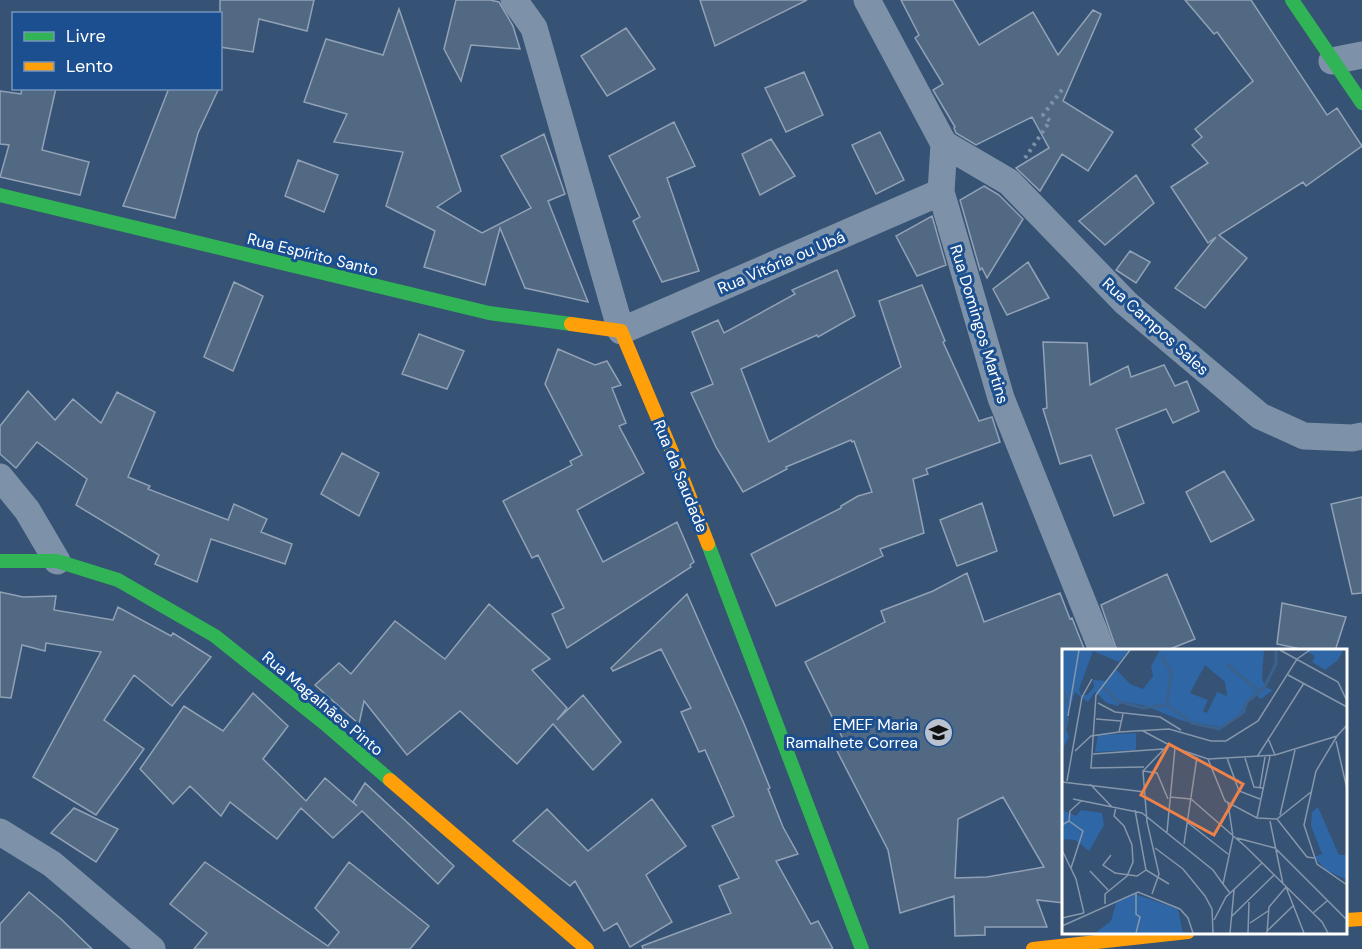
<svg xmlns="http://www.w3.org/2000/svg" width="1362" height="949" viewBox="0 0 1362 949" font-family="'DM Sans',sans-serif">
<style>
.building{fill:#526984;stroke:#92a2b6;stroke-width:1.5;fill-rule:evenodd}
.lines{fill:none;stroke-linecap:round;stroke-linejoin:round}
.path{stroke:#7d92a8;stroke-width:4;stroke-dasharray:3 4.5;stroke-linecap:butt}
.street{stroke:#7d92a8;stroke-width:27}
.fast{stroke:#30b455;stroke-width:14}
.slow{stroke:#ff9f0a;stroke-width:14}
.labels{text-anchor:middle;stroke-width:6;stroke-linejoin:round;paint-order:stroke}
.street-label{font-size:16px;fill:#fff;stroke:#1b4f8f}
.poi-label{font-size:16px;fill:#fff;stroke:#1b4f8f;text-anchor:end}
.inset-river{fill:none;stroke:#3b618d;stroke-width:3}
.inset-road{fill:none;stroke:#8697ac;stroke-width:1.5}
.view{fill:#ee8249;fill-opacity:0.15;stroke:#ee8249;stroke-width:3}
.inset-edge{fill:none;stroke:#fff;stroke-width:3}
</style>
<rect width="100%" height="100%" fill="#365274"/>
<!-- building -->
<path class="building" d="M220,0H314L307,31L259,19L253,52L220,47Z
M456,0H490L499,2L513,26L520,49L471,45L461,81L444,49Z
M700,0H807L715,46Z
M901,0H953L979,45L1033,12L1058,55L1093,10L1101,14L1063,101L1113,132L1088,171L1062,154L1040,191L1016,168L1049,148L1032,117L976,145L956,133L954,128L955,127L933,90L943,84L915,38L919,35Z
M1185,0H1251L1327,115L1337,108L1362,146L1306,186L1303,182L1219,235L1247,258L1205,308L1175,288L1216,237L1208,243L1171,187L1208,163L1192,145L1202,137L1195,129L1253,81L1217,32L1214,34Z
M399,9L461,191L437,207L482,233L531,208L501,156L544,134L565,194L548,201L588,302L525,288L500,228L485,285L424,267L435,231L386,206L403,152L334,142L347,114L304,102L326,39L383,55Z
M626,28L655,69L607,96L581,56Z
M804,72L823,115L786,132L765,88Z
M22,88H56L42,150L89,162L80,195L0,177L9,145L0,144V91L21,94Z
M169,88H219L198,133L175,218L123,206Z
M674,122L695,166L667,178L699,271L662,282L633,221L640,217L609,156Z
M880,132L904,180L876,194L852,145Z
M771,139L795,176L760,195L742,154Z
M298,160L338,175L324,212L285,196Z
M1136,175L1154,203L1105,245L1079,221Z
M984,186L999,195L1023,219L987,278L982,268L980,270L960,200Z
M932,216L946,265L917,276L896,236Z
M1130,251L1150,262L1136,283L1116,270Z
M1028,262L1049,298L1007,315L993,289Z
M837,270L855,316L818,337L817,335L741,369L769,442L901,367L879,301L922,285L945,341L943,342L979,421L992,417L1000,442L926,469L928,474L913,479L924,533L880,549L883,556L776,606L751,554L841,508V506L858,496L872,492L854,441L852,442L851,440L786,467L787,469L743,492L716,447L691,393L713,384L692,332L718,320L724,333L795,294L792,290Z
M234,282L263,296L233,371L204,357Z
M419,334L464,351L447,389L402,374Z
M1043,342L1087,343L1090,385L1128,366L1131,377L1164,365L1175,386L1187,381L1199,411L1173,423L1166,409L1116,429L1144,503L1114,516L1091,455L1060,464L1043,409L1047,408Z
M558,349L595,365L607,361L621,385L612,388L626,423L619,426L644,473L577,510L603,562L677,522L694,562L690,565L691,567L567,648L552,614L564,608L538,555L532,558L503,501L572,465L570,461L582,455L545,384Z
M28,391L55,420L73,399L101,423L117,392L155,412L128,477L150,486L148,489L228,520L234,504L267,519L261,532L292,544L285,564L211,539L197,582L155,564L159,555L76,505L87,479L37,442L16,468L0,454V426Z
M342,453L379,473L359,516L321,494Z
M1224,471L1254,520L1211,542L1186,492Z
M1362,497V593L1352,594L1331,504Z
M982,503L997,551L957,566L940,520Z
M967,573L984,622L1060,593L1070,619L1072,618L1085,651H1064V903L1037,900L1047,927H985V935L955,936L954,896L900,913L888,850L837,751L847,747L805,662L885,622L881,611L933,591ZM1003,797L1044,867L987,877L955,878L958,819Z
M1167,574L1195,639L1165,651H1117L1101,605Z
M0,592L23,597L56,596L54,610L113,620L118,607L171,636L173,633L211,657L172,706L134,675L104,720L144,749L96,815L33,777L101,652L46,643L45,651L22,645L11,698L0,697Z
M687,594L745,726L770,788L768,789L783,827L798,854L776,861L811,924L818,921L833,949H643L642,946L731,913L719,886L739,878L712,826L734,816L705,750L699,752L681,712L691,708L661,649L613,671L611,668Z
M1282,603L1346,617L1335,651H1310L1277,644Z
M489,604L550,659L532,670L567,708L557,720L583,695L621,742L593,770L553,724L517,764L460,711L407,755L364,701L359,724L315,685L339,663L351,674L395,621L445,659Z
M253,693L288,726L263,759L306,801L325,778L357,806L353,802L365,783L454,866L438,884L362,811L333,838L301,808L277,839L230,802L221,816L190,786L173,804L140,769L184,706L223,731Z
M652,799L686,846L646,875L672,922L630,947L617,923L604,931L575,881L570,886L513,841L547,809L588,851Z
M74,808L118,829L96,862L51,833Z
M205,862L328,946L339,932L315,908L349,862L429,926L410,949H194L207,933L170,904Z
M29,892L61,919L92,949H0V924Z"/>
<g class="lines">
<!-- path -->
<path class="path" d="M1025,158L1050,121L1043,115L1064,87"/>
<!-- street -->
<path class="street" d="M514,0L534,28L621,331L941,192
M867,0L944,144L941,192L1001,398L1102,650
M1332,61L1362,55
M944,144L1009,182L1126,303L1260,416L1304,436L1352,438L1362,436
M0,477L27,510L57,561
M0,832L52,864L152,949"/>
<!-- fast -->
<path class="fast" d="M1292,0L1362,103
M0,195L489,313L571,324
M708,544L862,949
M0,561H57L118,580L215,636L324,723L390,780"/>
<!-- slow -->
<path class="slow" d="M571,324L621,331L677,464L708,544
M390,780L587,949
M1346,920L1362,919
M1033,949L1188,932"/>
</g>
<!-- icons -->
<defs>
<symbol id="school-disc" viewBox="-11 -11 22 22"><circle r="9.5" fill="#b9c2ce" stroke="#1b4f8f"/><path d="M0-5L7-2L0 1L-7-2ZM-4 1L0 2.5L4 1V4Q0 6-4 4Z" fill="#111"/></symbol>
</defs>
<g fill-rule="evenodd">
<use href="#school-disc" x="922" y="716" width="33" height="33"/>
</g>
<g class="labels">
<!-- street labels -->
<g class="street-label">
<text transform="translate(313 254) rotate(14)" y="6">Rua Espírito Santo</text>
<text transform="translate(781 262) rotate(-23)" y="6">Rua Vitória ou Ubá</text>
<text transform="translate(980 324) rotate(73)" y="6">Rua Domingos Martins</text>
<text transform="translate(1156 326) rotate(42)" y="6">Rua Campos Sales</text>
<text transform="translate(681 476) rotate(68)" y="6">Rua da Saudade</text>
<text transform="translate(323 703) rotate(40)" y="6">Rua Magalhães Pinto</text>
</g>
<!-- poi labels -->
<g class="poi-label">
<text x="918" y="730">EMEF Maria<tspan x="918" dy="18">Ramalhete Correa</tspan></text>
</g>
</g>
<!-- overview -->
<g transform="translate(1062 649)">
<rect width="285" height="285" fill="#365274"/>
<path d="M0,1H67L57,13L31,2L17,40L19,46H25L32,38L31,31L45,32L54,20L68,35L81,40L91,27L89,17L98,1H202L200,29L203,38L211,41L199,50L192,45L186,51L183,64L159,78L121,72L84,57L60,52L56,57L45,54L33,43L26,53L13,43L3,76L7,88L0,101ZM143,16L163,33L165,47L155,43L145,64L141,62L146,51L128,44ZM249,1H281L276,11L263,21L250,13L253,7L246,3ZM74,84V101L33,103L36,86ZM256,158L277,206H285V231L264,221L252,208L260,205L249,177L250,163ZM0,161L14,167L19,161L40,164L42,176L27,202L13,191L0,190ZM73,245L116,260L121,284H33L49,272L54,254Z" fill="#2f66a5" fill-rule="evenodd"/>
<path class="inset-river" d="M100,6L109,23L105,55M164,15L197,42M42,38L55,52L81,59L104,56M0,39L7,60M105,56L130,74L157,80L178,66L186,52L202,39L214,15V1M0,90L6,68"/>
<path class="inset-road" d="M68,1L34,46L29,119L82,118M218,1L276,33L285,52M226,26L285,58M36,54L53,63L98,68L119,81M6,67L17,1M34,70L59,72M81,82L113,99L146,110L213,106L275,87L285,76M57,83L61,65M275,87L254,122L242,176L255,215L285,236M206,89L213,106M274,92L285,140M13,102L29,87L57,83L107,80L149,92H164L196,72L235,10L248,1M31,105L101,100M195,108L242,34M165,109L177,142L198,150M183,109L192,138L201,139M146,110L163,152L195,169L215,170L249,143M81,122L95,124L106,150M5,132L20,48L30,30M0,133L83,143M28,135L50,158M198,138L203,108M108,148L129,150M11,150L80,164L151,221L161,235M129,150L184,198L260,273L266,284M166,154L171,188L161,235L168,244M73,161L84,221L107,235M218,166L233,101M195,169L208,107M215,170L245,208L252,209M7,172L21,182L9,219M208,172L221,235M125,173L166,205M0,176L7,172L8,162L19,152M105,183L113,99M175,189L213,199L285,271M122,195L135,108M93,199L121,220L143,247L150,260L151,284M0,201L14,230L22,264M49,206L41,216L53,224L75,227L84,221M28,222L46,241M74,244V265L78,268L74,284M90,245L97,225L85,173L81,122L106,96M43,255V245L65,227L71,213L70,196L62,177L52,167L54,158M251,264L265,252M170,267L212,226M0,269L22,264M152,271L164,248L200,214M188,274L206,262M0,277L76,243L118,260L126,269L131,284M205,282L232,256M168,284L172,241M186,284L187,253M205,284L207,258L224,238L242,284"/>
<path class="view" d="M107,95L181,135L152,186L79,146Z"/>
<rect width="285" height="285" class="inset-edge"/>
</g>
<!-- legend -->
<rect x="12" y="12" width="210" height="78" fill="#1b4f8f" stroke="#7695bc" stroke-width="1.5"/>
<rect x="24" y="32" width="30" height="9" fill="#30b455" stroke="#7695bc" stroke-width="1.5"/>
<text x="66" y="42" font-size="18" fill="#ffffff">Livre</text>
<rect x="24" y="62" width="30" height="9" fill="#ff9f0a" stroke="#7695bc" stroke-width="1.5"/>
<text x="66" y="72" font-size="18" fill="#ffffff">Lento</text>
</svg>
